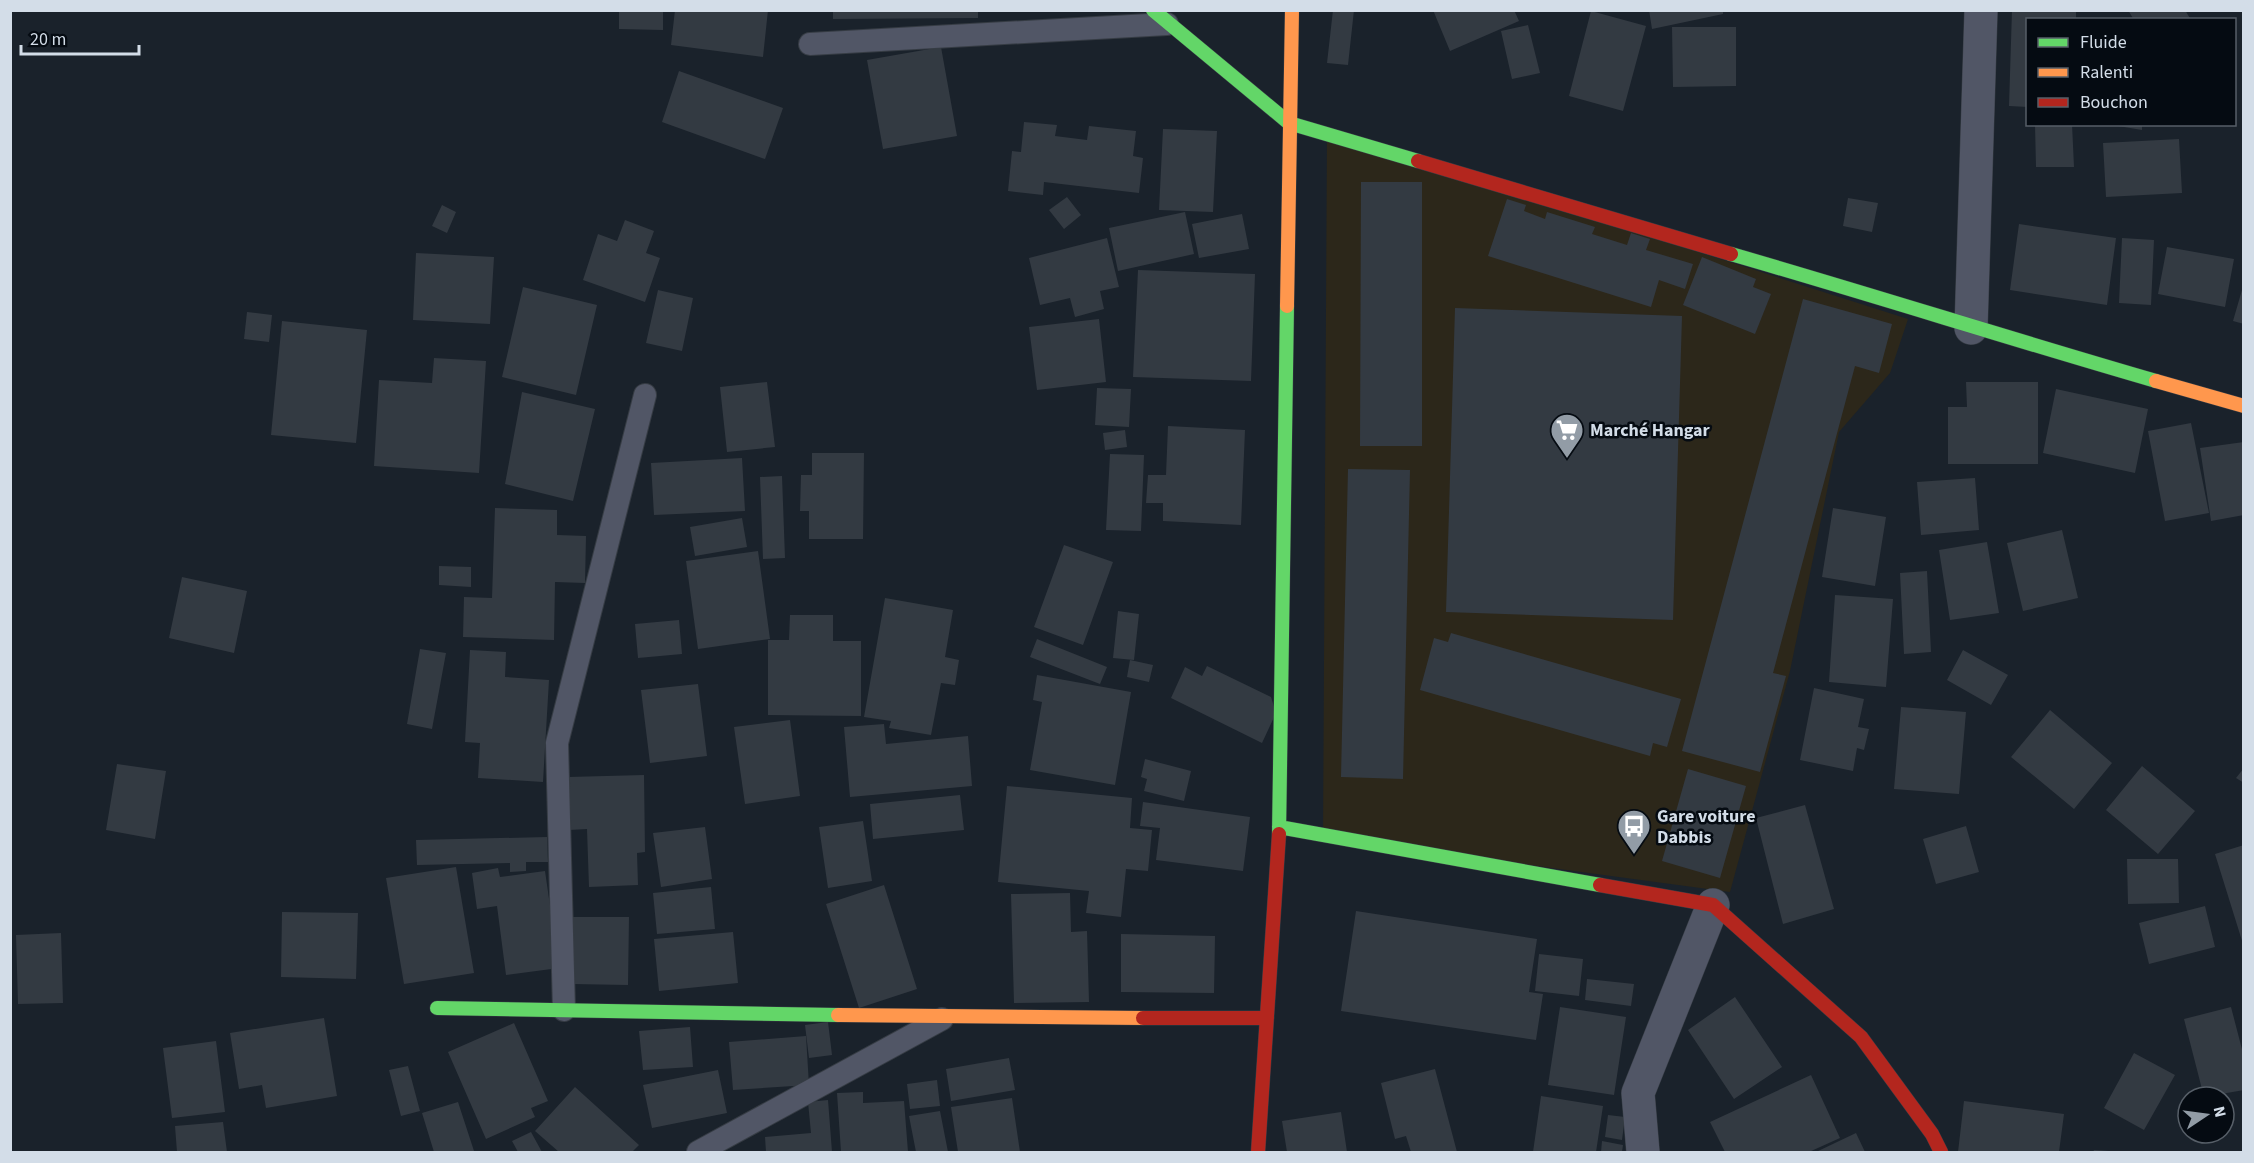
<svg xmlns="http://www.w3.org/2000/svg" width="2254" height="1163" viewBox="0 0 2254 1163" font-family="'Source Sans 3',sans-serif">
<style>
.commercial{fill:#2c271a}
.building{fill:#333a42}
.lines{fill:none;stroke-linecap:round;stroke-linejoin:round}
.lane-casing{stroke:#363c44;stroke-width:24}
.street-casing{stroke:#363c44;stroke-width:34}
.fast-casing{stroke:#363c44;stroke-width:15}
.slow-casing{stroke:#363c44;stroke-width:15}
.jam-casing{stroke:#363c44;stroke-width:15}
.lane{stroke:#515666;stroke-width:22}
.street{stroke:#515666;stroke-width:33}
.fast{stroke:#63d668;stroke-width:14}
.slow{stroke:#ff974d;stroke-width:14}
.jam{stroke:#b3261e;stroke-width:14}
.labels{text-anchor:middle;stroke-width:5;stroke-linejoin:round;paint-order:stroke}
.poi-label{font-size:18px;font-weight:bold;fill:#d3dde8;stroke:#050b12;text-anchor:start}
</style>
<rect width="100%" height="100%" fill="#1a222b"/>
<!-- commercial -->
<path class="commercial" d="M1327,133L1908,319L1890,373L1839,432L1790,671L1730,892L1323,837Z"/>
<!-- building -->
<path class="building" d="M619,10H663V30L619,29Z
M675,10H768L763,57L671,45Z
M833,10H978V18L833,19Z
M1333,10H1354L1348,65L1327,63Z
M1433,10H1514L1519,21L1450,51Z
M1649,10H1723V14L1652,29Z
M2012,10H2076V20H2028V107L2009,106Z
M2128,10H2185L2191,20H2134Z
M1591,11L1646,26L1623,111L1569,96Z
M1528,25L1540,73L1512,79L1501,31Z
M1672,27H1736V86L1673,87Z
M941,47L957,136L883,149L867,60Z
M679,71L783,108L765,159L662,122Z
M1024,122L1057,125L1055,136L1087,140L1089,126L1136,131L1133,156L1143,158L1139,193L1044,182L1043,195L1008,191L1012,151L1021,152Z
M2072,124L2074,167H2036L2035,125Z
M2106,124H2142V130Z
M1163,129L1217,131L1213,212L1159,210Z
M2179,139L2182,193L2106,197L2103,143Z
M1361,182H1422V446H1360Z
M1067,197L1081,215L1064,229L1049,210Z
M1848,198L1878,203L1872,232L1843,226Z
M1507,199L1526,205L1524,211L1545,219L1547,212L1595,227L1592,234L1627,245L1631,233L1650,239L1646,250L1693,264L1685,289L1659,280L1651,307L1488,256Z
M442,205L456,212L447,233L432,226Z
M1185,212L1194,254L1118,271L1109,228Z
M1242,214L1249,249L1199,258L1192,224Z
M625,220L654,231L646,253L660,258L645,302L583,280L598,234L617,241Z
M2019,224L2116,238L2107,305L2010,290Z
M1107,238L1119,287L1100,291L1104,309L1075,317L1070,298L1040,305L1029,258Z
M2122,238L2154,240L2151,305L2119,303Z
M2167,247L2234,259L2225,307L2158,294Z
M416,253L494,257L490,324L413,320Z
M1702,257L1756,279L1753,287L1771,294L1755,334L1683,305Z
M1138,270L1255,274L1251,381L1133,377Z
M2244,283V324L2233,321Z
M523,287L597,305L576,395L502,377Z
M658,290L693,298L682,351L646,343Z
M1803,299L1892,324L1879,373L1855,366L1773,673L1786,676L1760,772L1682,751Z
M1455,308L1682,316L1673,620L1446,612Z
M247,312L272,315L269,342L244,339Z
M1099,319L1106,382L1037,390L1029,327Z
M282,321L367,330L356,443L271,435Z
M434,358L486,361L479,473L374,466L379,380L432,383Z
M767,382L775,447L727,452L720,387Z
M1966,382H2038V464H1948V407H1967Z
M1097,388L1131,389L1129,427L1095,425Z
M2056,389L2148,409L2135,473L2043,453Z
M522,392L595,409L573,501L505,484Z
M2191,423L2209,513L2165,521L2148,431Z
M1168,426L1245,430L1241,525L1163,521V503H1146L1148,475H1166Z
M1125,430L1127,447L1105,450L1103,433Z
M2244,442V515L2211,521L2200,448Z
M812,453H864L863,539H809V511H800L801,475H812Z
M1110,454L1144,455L1141,531L1106,530Z
M742,458L745,511L654,515L651,463Z
M1348,469L1410,470L1403,779L1341,777Z
M782,476L785,558L763,559L760,477Z
M1975,478L1979,530L1921,535L1917,482Z
M495,508L557,510V535L586,536L585,583L555,582L554,640L463,637L464,597L492,598Z
M1833,508L1886,517L1875,586L1822,577Z
M742,518L747,547L695,556L690,527Z
M2062,530L2078,598L2023,611L2007,543Z
M1987,542L1999,613L1950,620L1939,550Z
M1064,545L1113,562L1083,645L1034,627Z
M758,551L770,639L698,649L686,561Z
M439,566L471,567V587L439,585Z
M1927,571L1931,652L1904,654L1900,573Z
M182,577L247,591L234,653L169,638Z
M1835,595L1893,599L1886,687L1829,682Z
M885,598L953,610L945,657L959,660L955,685L941,683L931,735L889,728L891,721L864,717Z
M1118,611L1139,614L1134,660L1113,658Z
M790,615H833V641H861V716L768,715V640H789Z
M679,620L682,654L638,658L635,624Z
M1451,633L1681,699L1667,747L1653,743L1650,756L1420,690L1434,638L1448,642Z
M1037,639L1107,667L1100,684L1030,657Z
M420,649L446,653L432,729L407,724Z
M470,650L506,652L505,677L549,680L543,782L478,778L480,743L465,742Z
M1963,650L2008,675L1991,705L1947,680Z
M1130,660L1153,665L1149,682L1127,677Z
M1207,666L1271,697L1276,713L1262,743L1171,698L1185,667L1202,676Z
M1037,675L1131,692L1115,785L1030,770L1042,702L1033,700Z
M698,684L707,756L650,763L641,690Z
M1814,688L1864,699L1858,727L1869,729L1864,750L1857,748L1853,771L1800,760Z
M1901,707L1966,712L1959,794L1894,789Z
M2050,710L2112,763L2074,809L2011,757Z
M790,720L800,796L745,804L734,727Z
M884,724L886,744L968,736L972,786L850,797L844,727Z
M1145,759L1191,771L1184,801L1144,791L1147,779L1141,777Z
M117,764L166,771L155,839L106,830Z
M2142,766L2195,811L2158,854L2106,810Z
M2244,768V783L2236,778Z
M1688,769L1746,786L1720,878L1662,861Z
M644,775L645,852L637,853L638,885L589,887L587,829L569,830L568,777Z
M1007,786L1132,798L1130,828L1152,830L1148,871L1126,869L1121,917L1086,913L1089,891L998,882Z
M960,795L964,830L873,839L870,804Z
M1143,802L1250,817L1243,871L1156,860L1160,828L1140,826Z
M1805,805L1834,909L1783,924L1756,818Z
M863,821L872,881L828,888L819,827Z
M1966,826L1979,872L1936,884L1923,839Z
M705,827L712,879L661,887L653,833Z
M547,837L548,862H526V871L510,872V863L417,865L416,840Z
M2244,845V944H2243L2215,854Z
M2127,859H2178L2179,903L2128,904Z
M456,867L474,973L404,984L386,878Z
M498,868L500,877L545,871L559,968L506,975L497,906L477,909L472,873Z
M884,885L917,989L859,1008L826,904Z
M711,887L715,929L657,934L653,893Z
M1070,893L1071,932L1087,931L1089,1002L1014,1003L1011,894Z
M2205,906L2215,947L2149,964L2139,923Z
M1356,911L1537,939L1529,992L1543,994L1536,1040L1341,1011Z
M282,912L358,913L356,979L281,977Z
M573,917H629L628,985L572,984Z
M733,932L738,983L659,991L654,939Z
M61,933L63,1003L18,1004L16,935Z
M1121,934L1215,936L1214,993L1121,992Z
M1539,954L1583,959L1579,996L1535,991Z
M1587,979L1634,984L1631,1006L1585,1000Z
M1735,997L1782,1067L1734,1099L1688,1030Z
M1560,1007L1626,1017L1614,1095L1548,1085Z
M2231,1007L2244,1057V1090L2204,1097L2184,1019Z
M324,1018L337,1096L266,1108L262,1085L239,1089L230,1033Z
M828,1022L832,1055L809,1058L805,1025Z
M514,1023L548,1101L531,1108L535,1117L486,1139L448,1052Z
M690,1027L693,1067L643,1070L639,1031Z
M806,1036L809,1085L733,1090L729,1042Z
M216,1041L225,1112L172,1118L163,1048Z
M2134,1053L2175,1075L2144,1130L2104,1108Z
M1009,1058L1015,1090L951,1101L946,1069Z
M408,1066L420,1111L401,1116L389,1070Z
M1435,1069L1457,1152H1411L1406,1136L1395,1139L1381,1083Z
M718,1070L727,1113L652,1128L643,1085Z
M1811,1075L1840,1138L1809,1152H1725L1710,1122Z
M937,1080L940,1106L910,1109L907,1084Z
M575,1087L639,1145L632,1152H559L535,1131Z
M863,1092V1103L904,1101L908,1152H841L837,1093Z
M1541,1096L1603,1106L1596,1152H1533Z
M1012,1098L1020,1152H958L951,1107Z
M828,1100L832,1152H766L765,1137L811,1133L808,1102Z
M1964,1101L2064,1114L2059,1152H1958Z
M458,1102L474,1151L434,1152L422,1113Z
M940,1111L948,1152H916L909,1116Z
M1341,1112L1347,1152H1287L1282,1121Z
M1608,1115L1625,1117L1622,1140L1605,1137Z
M223,1122L227,1152H177L175,1126Z
M531,1132L542,1152H518L512,1141Z
M1856,1133L1865,1152H1816Z
M1602,1141L1623,1145L1622,1152H1601Z
M2094,1150L2109,1151V1152H2093Z"/>
<g class="lines">
<defs>
<path id="lane" d="M810,44L1167,24
M564,1010L557,743L645,395
M698,1152L942,1019"/>
<path id="street" d="M1971,328L1981,10
M1643,1152L1638,1093L1713,905"/>
<path id="fast" d="M1153,10L1289,123L1418,161
M1731,254C1873,295 2014,340 2156,381
M1279,827L1600,885
M1279,834L1287,306
M437,1008L838,1015"/>
<path id="slow" d="M1287,306L1292,10
M2156,381L2244,406
M838,1015L1143,1018"/>
<path id="jam" d="M1418,161L1731,254
M1600,885L1713,905L1861,1037L1932,1134L1941,1152
M1143,1018H1267
M1258,1152L1279,834"/>
</defs>
<!-- lane casing -->
<use href="#lane" class="lane-casing"/>
<!-- street casing -->
<use href="#street" class="street-casing"/>
<!-- fast casing -->
<use href="#fast" class="fast-casing"/>
<!-- slow casing -->
<use href="#slow" class="slow-casing"/>
<!-- jam casing -->
<use href="#jam" class="jam-casing"/>
<!-- lane -->
<use href="#lane" class="lane"/>
<!-- street -->
<use href="#street" class="street"/>
<!-- fast -->
<use href="#fast" class="fast"/>
<!-- slow -->
<use href="#slow" class="slow"/>
<!-- jam -->
<use href="#jam" class="jam"/>
</g>
<!-- icons -->
<defs>
<symbol id="supermarket-pin" viewBox="-11 -11 22 30"><path d="M0 17L-7.5 6A9.5 9.5 0 1 1 7.5 6Z" fill="#929ca6" stroke="#050b12"/><path d="M-6-5.5h2.5l.6 2H6L4.5 2H-2.5L-4.4-4H-6ZM-1.5 3.2a1.3 1.3 0 1 0 .1 0ZM3 3.2a1.3 1.3 0 1 0 .1 0Z" fill="#fff"/></symbol>
<symbol id="bus-pin" viewBox="-11 -11 22 30"><path d="M0 17L-7.5 6A9.5 9.5 0 1 1 7.5 6Z" fill="#929ca6" stroke="#050b12"/><path d="M-5-6H5V4H4V6H2V4H-2V6H-4V4H-5ZM-3.5-4V0h7V-4ZM-3.5 1.2v1.5H-2V1.2ZM2 1.2v1.5H3.5V1.2Z" fill="#fff"/></symbol>
</defs>
<g fill-rule="evenodd">
<use href="#supermarket-pin" x="1548" y="411" width="38" height="52"/>
<use href="#bus-pin" x="1615" y="807" width="38" height="52"/>
</g>
<g class="labels">
<!-- poi labels -->
<g class="poi-label">
<text x="1590" y="436">Marché Hangar</text>
<text x="1657" y="822">Gare voiture<tspan x="1657" dy="21">Dabbis</tspan></text>
</g>
</g>
<!-- border -->
<rect width="2254" height="1163" fill="none" stroke="#d3dde8" stroke-width="24"/>
<!-- legend -->
<rect x="2026" y="18" width="210" height="108" fill="#050b12" stroke="#575f68" stroke-width="1.5"/>
<rect x="2038" y="38" width="30" height="9" fill="#63d668" stroke="#575f68" stroke-width="1.5"/>
<text x="2080" y="48" font-size="18" fill="#d3dde8">Fluide</text>
<rect x="2038" y="68" width="30" height="9" fill="#ff974d" stroke="#575f68" stroke-width="1.5"/>
<text x="2080" y="78" font-size="18" fill="#d3dde8">Ralenti</text>
<rect x="2038" y="98" width="30" height="9" fill="#b3261e" stroke="#575f68" stroke-width="1.5"/>
<text x="2080" y="108" font-size="18" fill="#d3dde8">Bouchon</text>
<!-- north arrow -->
<g transform="translate(2206 1115) rotate(77)"><circle r="28" fill="#050b12" stroke="#575f68" stroke-width="1.5"/>
<path d="M0-4.5L10 22L0 15L-10 22Z" fill="#929ca6"/>
<text y="-9" font-size="16" font-weight="bold" text-anchor="middle" fill="#d3dde8">N</text>
</g>
<!-- scale -->
<path d="M21 45v9h118v-9" fill="none" stroke="#d3dde8" stroke-width="3"/>
<text x="30" y="45" font-size="18" fill="#d3dde8" stroke="#050b12" stroke-width="4.5" paint-order="stroke">20 m</text>
</svg>
